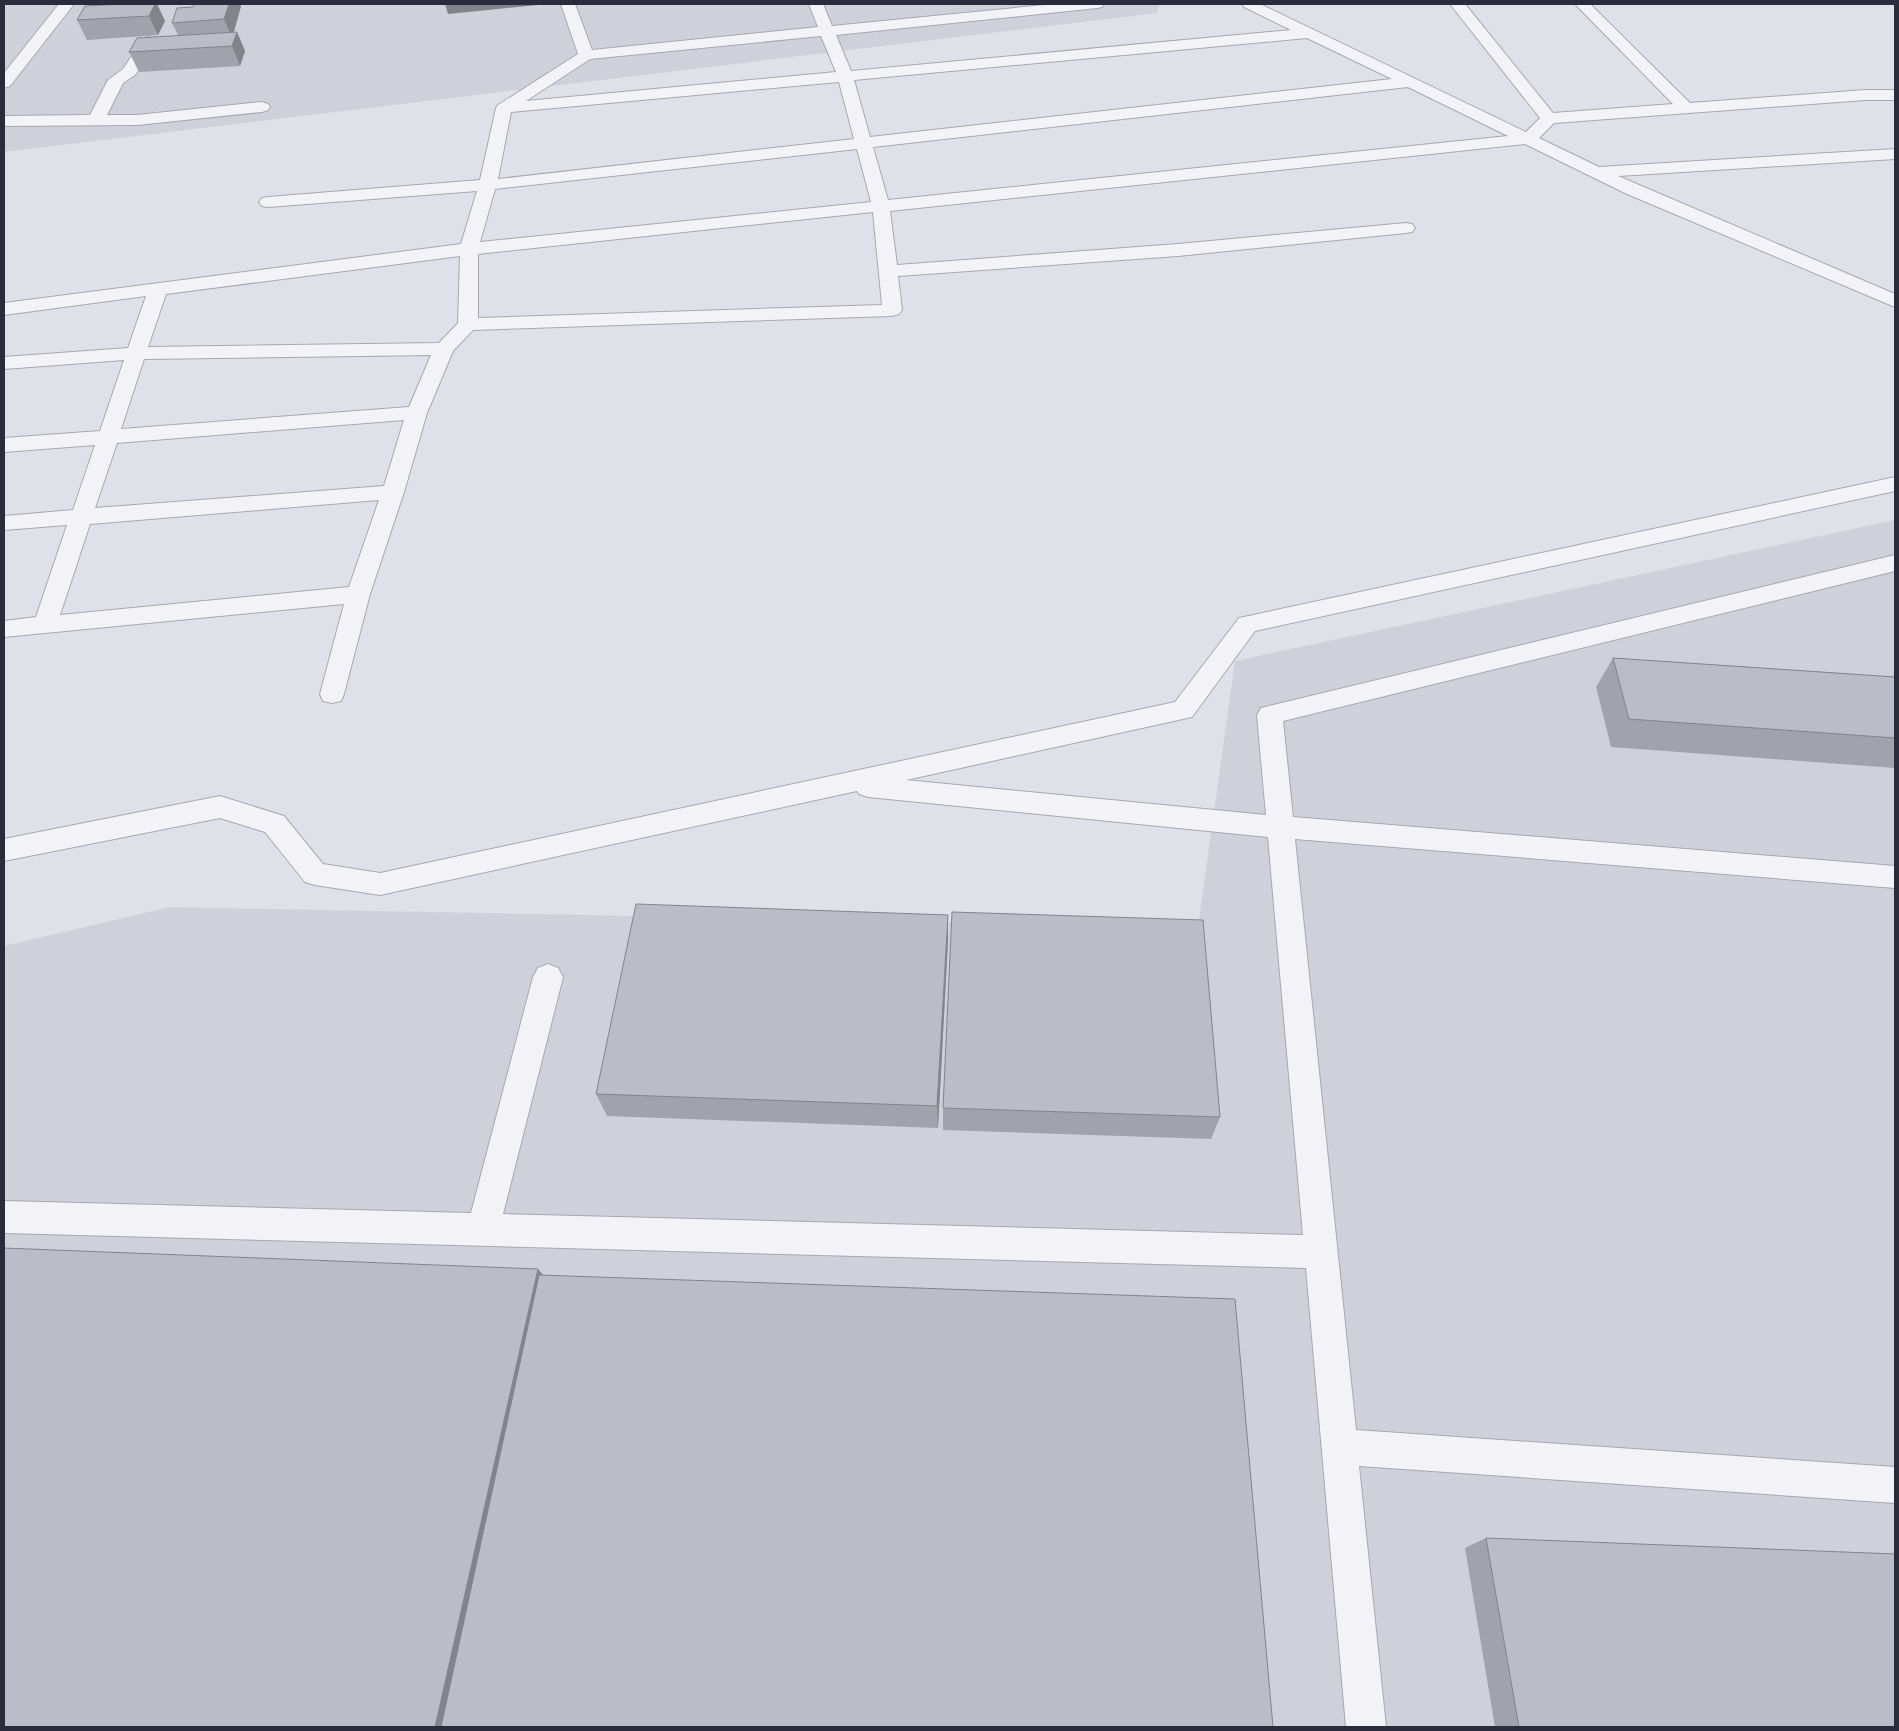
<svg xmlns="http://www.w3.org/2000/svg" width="1899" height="1731" viewBox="0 0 1899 1731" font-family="'Noto Sans',sans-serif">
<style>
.built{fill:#cfd0da}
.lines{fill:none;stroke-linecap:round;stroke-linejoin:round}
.minor-casing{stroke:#a6a7b2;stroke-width:2}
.minor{fill:#f3f3f7;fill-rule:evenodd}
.wall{fill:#a1a2ab}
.shaded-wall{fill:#83848b}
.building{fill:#bbbcc7;stroke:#83848b}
</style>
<rect width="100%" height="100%" fill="#e0e1e8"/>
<!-- built -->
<path class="built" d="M4,4H1159L1157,13L4,152Z
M1895,520V1727H4V946L170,907L1198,927L1235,661Z"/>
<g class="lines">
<defs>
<path id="minor" d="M59,4H74L10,86L4,88V73Z
M561,4H575L592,50L818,27L809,4H823L832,26L1055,4H1104L1102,7L1097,8L836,35L851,71L1291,30L1244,7L1242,4H1260L1526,132L1540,118L1450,4H1465L1553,113L1673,104L1575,4H1590L1690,103L1865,90H1895V100H1865L1554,123L1539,138L1599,167L1895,149V159L1618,176L1895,294V307L1627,194L1525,144L890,211L897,265L1178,244L1406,223L1412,224L1415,228L1412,232L1406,233L1178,256L898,276L902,310L899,314L892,316L473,330L453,351L427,413L404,492L370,594L344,694L341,701L332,703L323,701L320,694L344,604L4,637V621L36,617L67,525L4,530V516L73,510L95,445L4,452V438L100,431L124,360L4,369V357L128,348L146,296L4,315V303L461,244L477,191L268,207L262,206L259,202L262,198L268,197L480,180L496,108L498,105L578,54ZM821,36L836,72L526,101L590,59ZM1307,38L1392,79L870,137L854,80ZM839,82L854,139L498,179L511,112ZM1408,87L1508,136L888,200L873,147ZM857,149L871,202L480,242L495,189ZM873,212L882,305L478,318V254ZM460,256L458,323L439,343L148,347L166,294ZM431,355L409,407L121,429L144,359ZM404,420L384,486L95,508L117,443ZM379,500L349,587L60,615L90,524Z
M148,37L153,39L156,42L135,75L123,83L107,115H137L262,102L268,104L270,107L268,110L262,112L137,125L4,126V116L90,115L108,80L123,69L143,39Z
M1895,477V491L1255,631L1192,717L906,780L1266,815L1257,715L1261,708L1895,555V571L1283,721L1293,817L1895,866V888L1295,839L1356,1430L1895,1467V1503L1359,1466L1386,1727H1346L1306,1268L4,1233V1201L471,1213L533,977L538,968L548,964L558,968L563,977L503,1214L1303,1235L1268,837L868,797L859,794L857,791L380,895L315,885L305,882L265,832L220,818L4,861V839L220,796L284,816L323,864L380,873L1175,702L1239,618Z"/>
</defs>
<!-- minor casing -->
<use href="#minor" class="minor-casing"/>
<!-- minor -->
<use href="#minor" class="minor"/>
</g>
<!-- wall -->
<path class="wall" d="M121,4H157L165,21L158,35L87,40L77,20Z
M241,6L234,32H237L245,51L240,66L139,72L129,52L178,35L172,23L193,7Z
M1613,658L1895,677V768L1611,747L1596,687Z
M948,940L938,1128L607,1116L596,1094Z
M943,1108L1220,1117L1211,1139L943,1130Z
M1486,1538L1895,1727H1495L1465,1548Z"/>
<!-- shaded-wall -->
<path class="shaded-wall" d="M155,4H157L165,21L158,35L149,16Z
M229,4H240L241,6L232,38L224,19Z
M445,4H538V5L448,14Z
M237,32L245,51L240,66L232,46Z
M948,915V940L938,1128L937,1106Z
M538,1269L553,1287L457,1727H435Z"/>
<!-- building -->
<path class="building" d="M121,4H155L149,16L77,20L85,6Z
M194,4H229L224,19L172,23L177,8L193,7Z
M237,32L232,46L129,52L137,38Z
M1613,658L1895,677V738L1629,719Z
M636,904L948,915L937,1106L596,1094Z
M952,912L1203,920L1220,1117L943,1108Z
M4,1248L538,1269L435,1727H4Z
M539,1275L1235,1299L1273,1727H441Z
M1486,1538L1895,1554V1727H1519Z"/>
<!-- border -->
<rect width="1899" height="1731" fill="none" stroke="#2a2c3e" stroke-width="10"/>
</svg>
